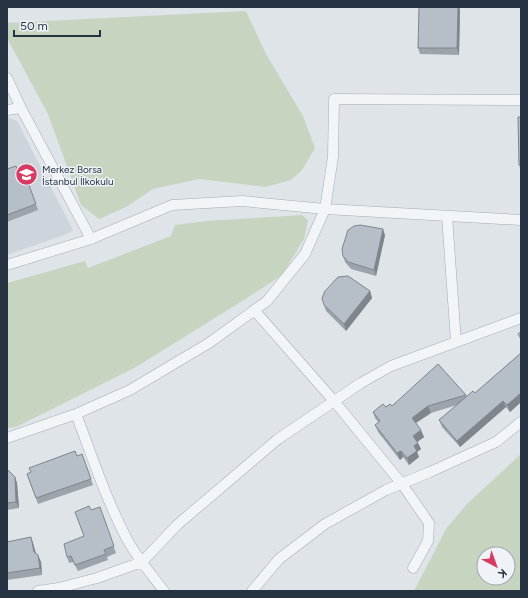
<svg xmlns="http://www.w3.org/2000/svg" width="528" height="598" viewBox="0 0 528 598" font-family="Figtree,sans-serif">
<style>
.built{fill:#cdd4dc}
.green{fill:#c7d4c0;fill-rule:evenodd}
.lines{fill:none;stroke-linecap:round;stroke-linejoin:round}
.minor-casing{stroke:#a4abb4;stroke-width:11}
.minor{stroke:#f2f5f7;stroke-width:10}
.wall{fill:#9da3ab}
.shaded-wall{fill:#7f858b}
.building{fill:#b6bec7;stroke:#7f858b}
.labels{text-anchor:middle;stroke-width:3;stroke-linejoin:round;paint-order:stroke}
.poi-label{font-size:10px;fill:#273342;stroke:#eff3f7;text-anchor:start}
</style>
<rect width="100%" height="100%" fill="#dfe4e9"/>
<!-- built -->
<path class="built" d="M7,117L17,121L73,230L67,234L7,255Z"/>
<!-- green -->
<path class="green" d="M246,11L266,54L303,116L315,148L302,170L291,180L266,187L199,179L153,189L126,207L99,219L81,205L48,114L7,38V23Z
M302,215L308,220L304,239L282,275L247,298L136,367L16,427L7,428V283L85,261L88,268L171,236L175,225L207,221Z
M521,454V591H414L446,529L467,504ZM484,554H508V578H484Z"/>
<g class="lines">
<defs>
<path id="minor" d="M7,78L21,108L91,239
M7,110L21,108
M447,216L456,342
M7,265L91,239L172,205L242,201L325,209L521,220
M254,310L334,401L402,484L429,523L428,541L413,568
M76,414C92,456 107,502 128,541C138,559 152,575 164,591
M7,438L76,414L130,390L209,343L267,301L305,254L325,209L333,157L334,99L521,100
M38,591L59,588L97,578L142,562L177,525L278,439L361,383L391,366L521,318
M252,591L279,559L325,524L386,490L430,472L496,442L521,422"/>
</defs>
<!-- minor casing -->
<use href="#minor" class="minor-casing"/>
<!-- minor -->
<use href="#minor" class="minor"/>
</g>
<!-- wall -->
<path class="wall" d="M419,7H459L460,10L459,55L420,54L418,48Z
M521,117V171L519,165Z
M7,169L21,179L26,177L38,210L7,222Z
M385,235L376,276L351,269L345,262L343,256Z
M370,291L372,298L346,331L326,311L324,305Z
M521,331V341L518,334Z
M521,353V402L510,412L506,407L460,447L442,427L439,420L457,405L431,413L416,423L424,437L417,442L421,449L417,452L419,457L409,465L403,457L400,460L378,432L375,425L379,423L375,418L373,412L386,407L466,395L467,396L475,393Z
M82,454L93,485L38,504L27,474Z
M7,470L15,477L17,483L19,508L7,510Z
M100,507L116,553L107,557L108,560L78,571L73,562L69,563L67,557L84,536L91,510Z
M31,537L33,543L36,553L38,555L41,562L42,575L7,580V542Z"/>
<!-- shaded-wall -->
<path class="shaded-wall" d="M458,7H459L460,10L459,55L457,48Z
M383,229L385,235L376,276L374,270Z
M370,291L372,298L346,331L344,324Z
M521,393V402L510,412L507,405Z
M503,401L506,407L460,447L457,441Z
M428,406L431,413L414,424L412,418Z
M421,430L424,437L416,443L413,436Z
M418,443L421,449L417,452L419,457L409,465L407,458L414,446Z
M401,451L403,457L400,460L397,453Z
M15,477L17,483L19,508L16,502Z
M31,537L33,543L37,558L34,552Z
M38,555L41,562L42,575L40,568Z"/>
<!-- building -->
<path class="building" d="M419,7H458L457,48H418Z
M518,117H521V165H519Z
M16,166L21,179L26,177L36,204L7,215V169Z
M360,225L383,229L374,270L348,262L343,256L342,249L348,230L354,226Z
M348,276L370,291L344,324L324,305L322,298L325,291L338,277Z
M521,331V338L518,334Z
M521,353V393L507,405L503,401L457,441L439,420L473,391L475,393Z
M438,364L466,395L428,406L412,418L421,430L413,436L418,443L414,446L417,451L407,458L401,451L397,453L375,425L380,421L373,412L383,404L386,407L390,404L392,406Z
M75,451L77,456L82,454L91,479L36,498L27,474L31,472L29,468Z
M7,470H8L15,477L16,502L7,503Z
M89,506L91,510L100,507L114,546L104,550L106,554L75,565L71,556L67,557L64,544L84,536L75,512Z
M31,537L34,552L38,555L40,568L7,573V542Z"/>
<!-- icons -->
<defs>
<symbol id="school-disc" viewBox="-11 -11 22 22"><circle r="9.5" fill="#d73b63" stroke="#eff3f7"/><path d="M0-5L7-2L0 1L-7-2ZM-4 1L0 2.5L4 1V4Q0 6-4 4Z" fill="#fff"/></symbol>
</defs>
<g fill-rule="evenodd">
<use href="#school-disc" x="14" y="162" width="25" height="25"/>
</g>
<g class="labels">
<!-- poi labels -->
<g class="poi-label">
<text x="42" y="173">Merkez Borsa<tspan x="42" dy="12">İstanbul İlkokulu</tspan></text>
</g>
</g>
<!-- border -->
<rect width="528" height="598" fill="none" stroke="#273342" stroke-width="16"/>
<!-- north arrow -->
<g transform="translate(496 566) rotate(139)"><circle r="19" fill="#eff3f7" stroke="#9fa6af"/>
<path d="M0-3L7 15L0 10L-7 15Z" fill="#d73b63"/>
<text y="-6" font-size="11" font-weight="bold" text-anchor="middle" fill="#273342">K</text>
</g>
<!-- scale -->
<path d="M14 30v6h86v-6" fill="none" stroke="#273342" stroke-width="2"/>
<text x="20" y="30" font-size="12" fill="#273342" stroke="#eff3f7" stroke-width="3" paint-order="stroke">50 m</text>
</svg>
